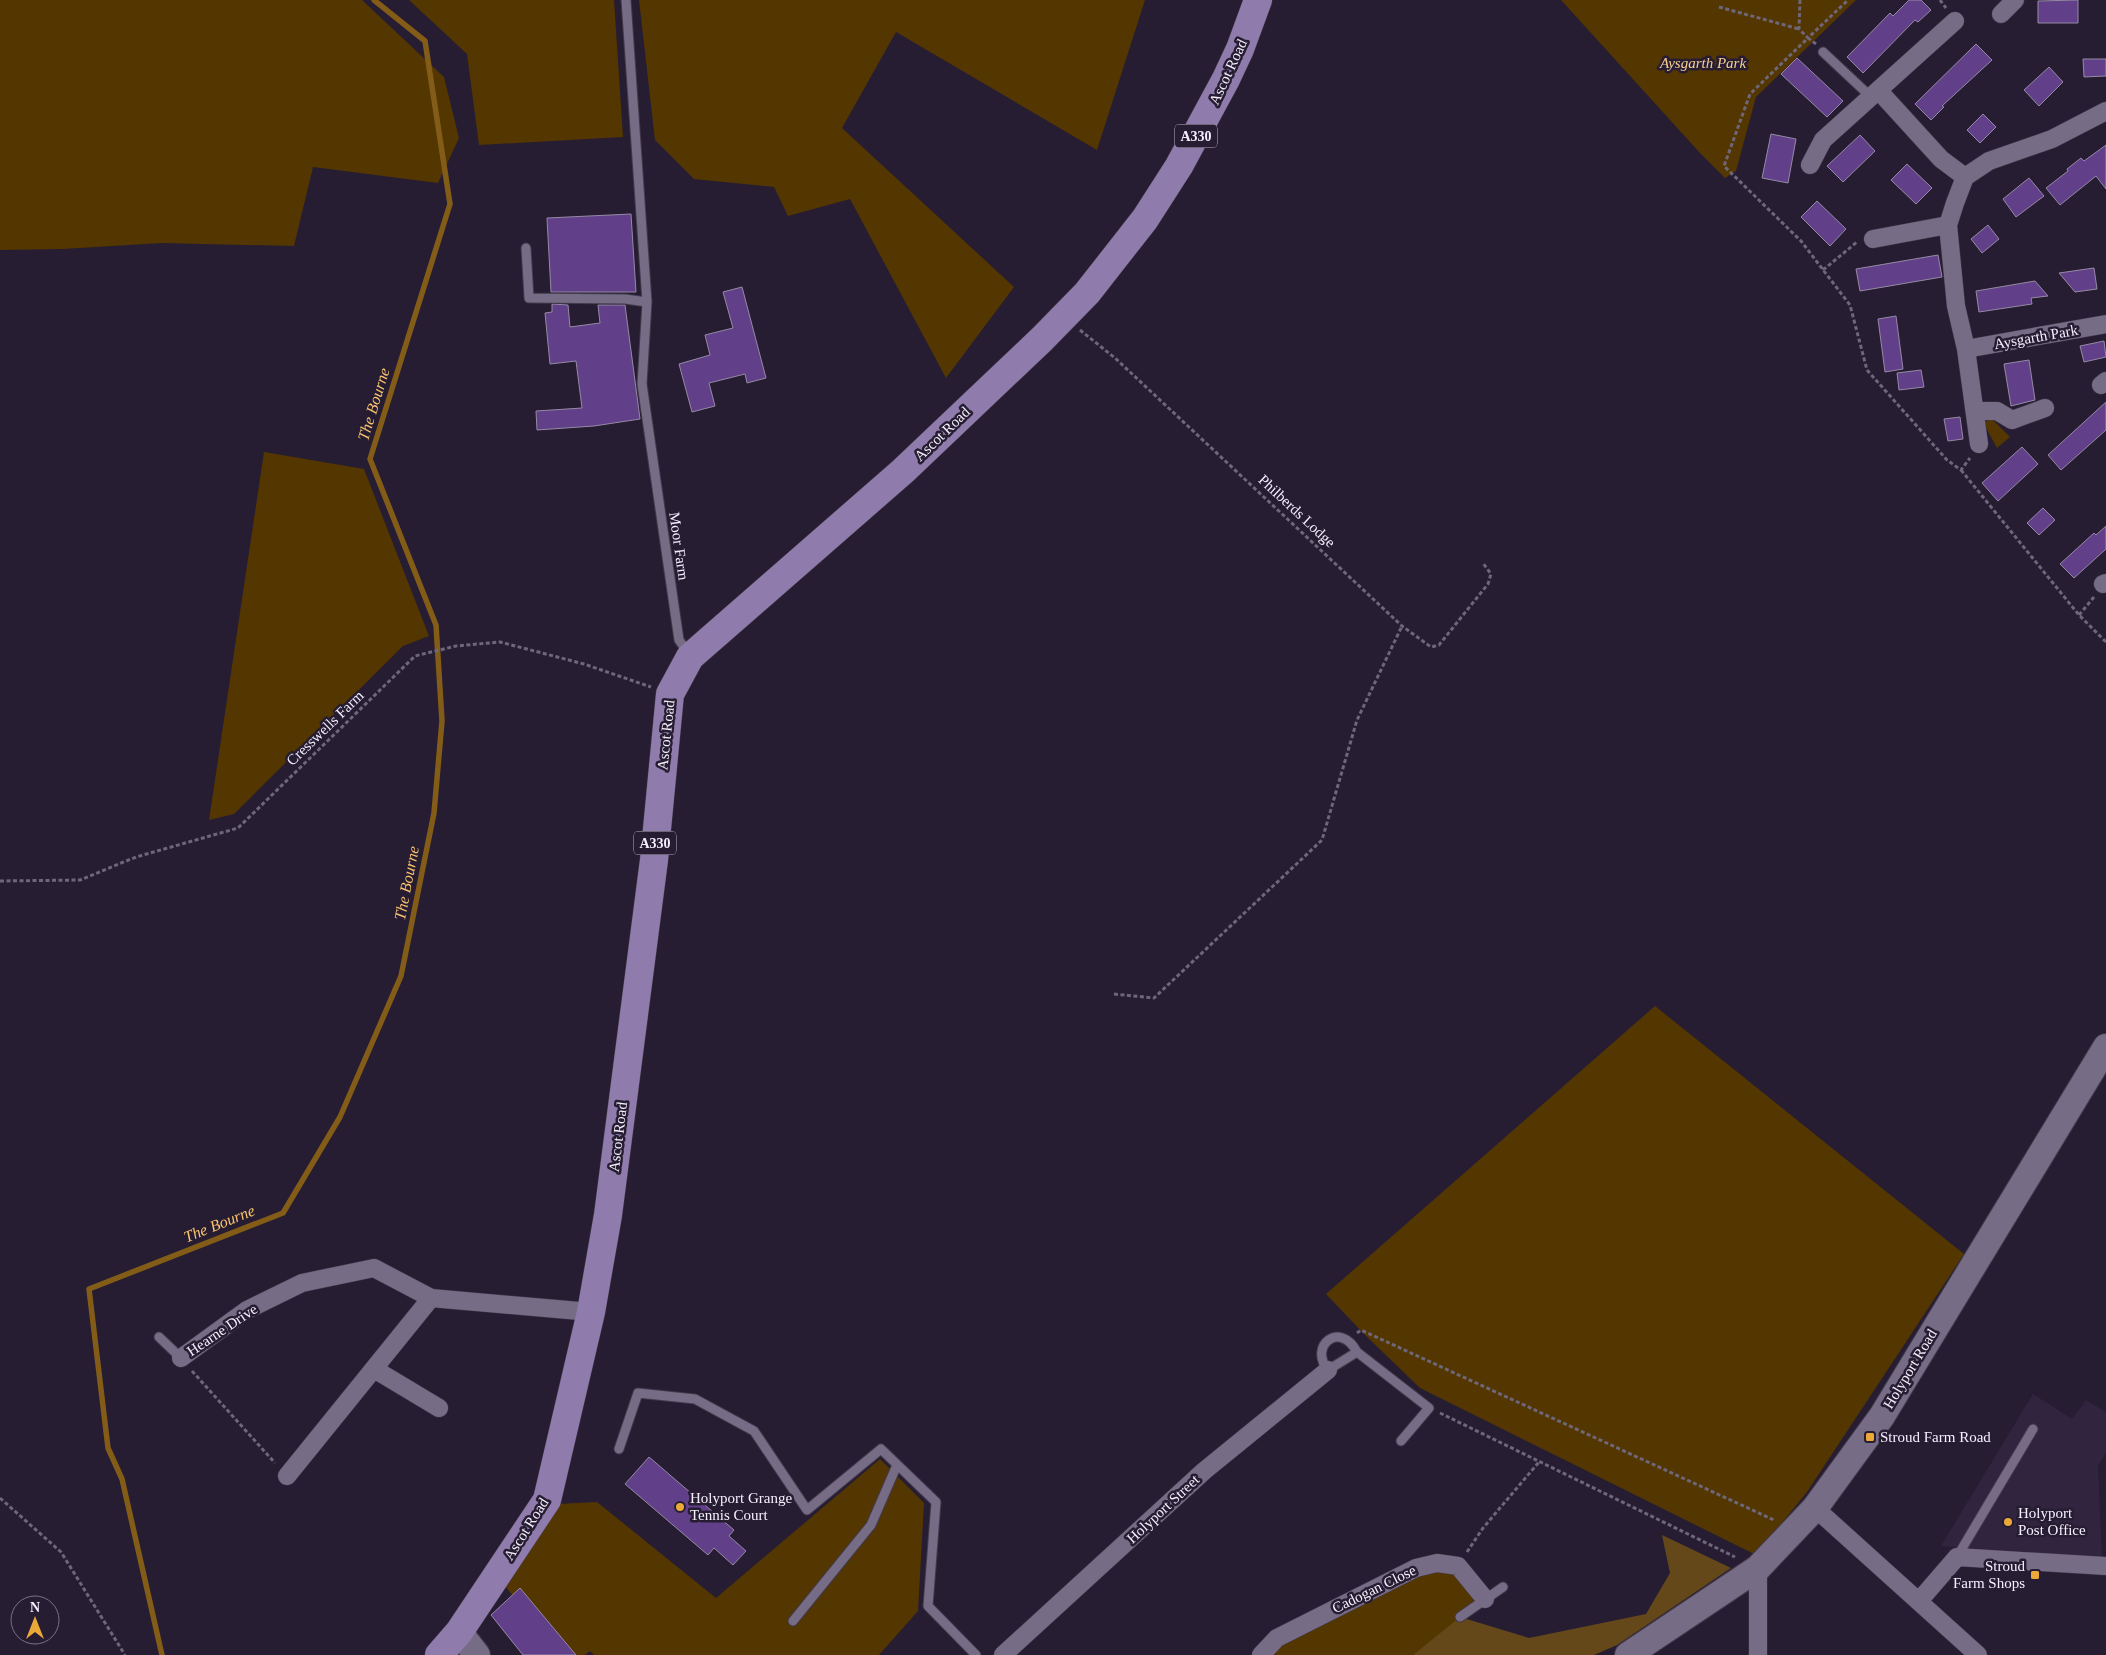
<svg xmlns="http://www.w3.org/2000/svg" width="2106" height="1655" viewBox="0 0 2106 1655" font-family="'Times New Roman',serif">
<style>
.built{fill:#30243f}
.green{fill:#543600}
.forest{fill:#64481a}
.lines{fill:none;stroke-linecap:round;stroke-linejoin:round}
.stream{stroke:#835c17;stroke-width:5.5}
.building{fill:#624089;stroke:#958aa5}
.lane-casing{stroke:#423a4b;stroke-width:11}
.street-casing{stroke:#423a4b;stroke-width:19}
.secondary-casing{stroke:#423a4b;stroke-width:28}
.primary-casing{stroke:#423a4b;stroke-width:29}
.path{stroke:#6e6679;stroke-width:3;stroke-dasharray:4 2.5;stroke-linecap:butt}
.lane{stroke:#766c85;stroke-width:9}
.street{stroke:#766c85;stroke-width:18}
.secondary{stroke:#766c85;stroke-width:26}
.primary{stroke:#907cac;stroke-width:28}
.poi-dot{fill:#eba939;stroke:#261d32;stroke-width:2}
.labels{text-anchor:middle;stroke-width:5;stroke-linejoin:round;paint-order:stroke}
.shield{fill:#261d32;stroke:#b7b0c1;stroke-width:1}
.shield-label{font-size:14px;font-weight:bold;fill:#f5effe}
.park-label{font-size:15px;font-style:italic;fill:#f7ce91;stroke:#261d32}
.street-label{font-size:15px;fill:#f5effe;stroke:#261d32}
.poi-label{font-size:15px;fill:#f5effe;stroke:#261d32;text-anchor:start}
.water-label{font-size:16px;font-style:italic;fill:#fac36f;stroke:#261d32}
</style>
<rect width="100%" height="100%" fill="#261d32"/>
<!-- built -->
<path class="built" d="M2033,1394L2072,1419L2086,1400L2106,1412V1453L2098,1466L2102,1557L1941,1546Z"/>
<!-- green -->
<path class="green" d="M0,0H362L444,77L459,138L438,183L313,167L294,246L162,243L63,249L0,250Z
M409,0H614L623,137L479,145L467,54Z
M639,0H1145L1097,150L896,32L842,128L1014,287L946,378L850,199L788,216L774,187L694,179L655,140Z
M1561,0H1856L1756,97L1736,171L1725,178L1700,153Z
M1992,419L2010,437L1997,448L1983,422Z
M264,452L364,469L429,636L403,646L234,814L209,820Z
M1655,1006L1964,1254L1807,1492L1756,1555L1420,1388L1365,1335L1326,1294Z
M880,1459L924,1503L918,1611L879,1655H594L590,1651L585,1655H562L504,1585L557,1504L597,1502L716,1598Z
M1458,1566L1485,1599L1413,1655H1261L1416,1568Z"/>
<!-- forest -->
<path class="forest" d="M1662,1535L1731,1568L1617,1645L1594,1655H1413L1460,1617L1529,1638L1646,1614L1670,1573Z"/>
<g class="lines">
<!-- stream -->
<path class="stream" d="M162,1655L122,1479L108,1448L89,1289L283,1213L340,1117L401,976L434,813L442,721L436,625L370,459L450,204L425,41L374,0"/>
</g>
<!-- building -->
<path class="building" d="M1909,0H1921L1931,10L1918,22L1915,20L1863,73L1847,57L1890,13L1893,16Z
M2078,0V23H2038V1Z
M1976,44L1992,60L1942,106L1944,107L1931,120L1915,104Z
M1797,58L1843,101L1827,117L1781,74Z
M2083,59H2106V76L2084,77Z
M2049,67L2063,82L2039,106L2024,90Z
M1983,114L1996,127L1980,143L1967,130Z
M1771,134L1796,139L1788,183L1762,178Z
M1860,135L1875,151L1843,182L1827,166Z
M2106,145V189L2096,176L2060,205L2046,188L2068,171L2067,169L2081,158L2084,161Z
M1907,164L1932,188L1916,204L1891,180Z
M2029,178L2044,196L2016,217L2003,199Z
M1817,201L1846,229L1830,246L1801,217Z
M631,214L636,292H551L547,218Z
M1988,225L1999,239L1982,253L1971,239Z
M1938,255L1942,277L1860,291L1856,269Z
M2094,268L2097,289L2075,292L2059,273Z
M2035,281L2048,296L2031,298L2032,304L1979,312L1976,291Z
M742,287L766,378L747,383L745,374L709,383L715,406L692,412L679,364L710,355L705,335L733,328L723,292Z
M552,304L568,305L570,327L600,323L598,305H625L640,419L594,426L537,430L536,411L582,408L576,361L550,364L545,313L552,312Z
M1896,316L1903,369L1885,372L1878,319Z
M2104,341L2106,357L2084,362L2080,346Z
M2029,360L2035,400L2011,406L2004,364Z
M1921,370L1924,387L1899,390L1897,373Z
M2106,402V430L2061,470L2048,455Z
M1960,417L1963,439L1948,441L1944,419Z
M2022,447L2038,464L1998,501L1982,483Z
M2043,508L2055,520L2039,535L2027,523Z
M2106,526V549L2074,578L2060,564L2094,533L2096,535Z
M649,1457L734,1530L729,1536L746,1551L733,1565L714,1548L708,1555L625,1484Z
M520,1588L576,1655H523L491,1615Z"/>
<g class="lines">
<defs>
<path id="lane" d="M626,0L647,302L642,384L679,640L689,654
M1823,52L1871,97
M526,248L529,298L625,299L647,302
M159,1337L181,1358
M1357,1352L1328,1370C1308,1346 1340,1320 1357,1352L1429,1408L1401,1441
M619,1449L638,1393L695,1399L754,1431L807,1510L881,1449L936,1502L928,1606L976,1655
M1957,1557L2033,1429
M1460,1617L1503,1587
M793,1621L871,1525L897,1465"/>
<path id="street" d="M2001,14L2015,0
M1879,91L1941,159L1965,177
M1810,165L1823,140L1955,21
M1873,239L1948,225
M1966,349L2106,324
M2101,385L2106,381
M1975,411H1997L2012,420L2045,408
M1979,444L1966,349L1956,306L1948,225L1955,203L1965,177L1989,161L2052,139L2106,111
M2103,584L2106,583
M181,1358L247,1310L302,1283L374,1268L431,1298L591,1312
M374,1369L439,1408
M287,1476L431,1298
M1815,1508L1978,1655
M1919,1601L1957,1557L2106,1566
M1003,1655L1204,1471L1328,1370
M1261,1655L1277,1638L1416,1568L1437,1563L1458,1566L1485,1599
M1758,1655V1568"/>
<path id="secondary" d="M459,1632L477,1655
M1628,1655L1758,1568L1815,1508L1882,1416L2106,1047"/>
<path id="primary" d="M439,1655L459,1632L547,1500L591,1312L608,1215L654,860L670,694L690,657L903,471L1042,339L1087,293L1145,219L1179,166L1226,79L1240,49L1258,0"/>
</defs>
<!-- lane casing -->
<use href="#lane" class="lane-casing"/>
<!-- street casing -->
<use href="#street" class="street-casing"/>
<!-- secondary casing -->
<use href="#secondary" class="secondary-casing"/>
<!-- primary casing -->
<use href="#primary" class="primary-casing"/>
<!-- path -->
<path class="path" d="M1800,0L1799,29L1808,38L1848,0
M1940,0L1946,8
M1719,7L1799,29
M1816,44L1808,38L1750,94L1724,166L1801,241L1850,305L1867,370L1947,460L1961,470L1970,458
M1823,270L1857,242
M1080,330L1115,358L1402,626L1431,647L1439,645L1488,584L1491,574L1483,563
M1961,470L2079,615L2106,642
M2079,615L2094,597
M0,881L80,880L136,857L238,828L415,656L456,646L500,642L584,664L651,687
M1114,994L1154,998L1322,840L1357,720L1402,626
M1357,1333L1361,1330L1774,1520
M192,1371L275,1463
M1440,1413L1735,1557
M0,1498L61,1552L125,1655
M1467,1552L1483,1528L1539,1462"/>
<!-- lane -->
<use href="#lane" class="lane"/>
<!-- street -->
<use href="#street" class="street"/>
<!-- secondary -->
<use href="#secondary" class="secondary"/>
<!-- primary -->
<use href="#primary" class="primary"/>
</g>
<!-- markers -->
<g class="poi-dot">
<rect x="1865" y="1432" width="10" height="10" rx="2.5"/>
<circle cx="680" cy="1507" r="5"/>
<circle cx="2008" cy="1522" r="5"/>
<rect x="2030" y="1570" width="10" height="10" rx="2.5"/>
</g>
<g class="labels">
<!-- shield labels -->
<g class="shield">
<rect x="1175" y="124.5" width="42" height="23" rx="4"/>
<rect x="634" y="831.5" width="42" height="23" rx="4"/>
</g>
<g class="shield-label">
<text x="1196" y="141">A330</text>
<text x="655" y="848">A330</text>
</g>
<!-- park labels -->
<g class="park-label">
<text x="1703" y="68">Aysgarth Park</text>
</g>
<!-- street labels -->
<g class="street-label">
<text transform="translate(1228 72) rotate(-65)" y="5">Ascot Road</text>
<text transform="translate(2036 337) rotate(-10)" y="5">Aysgarth Park</text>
<text transform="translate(942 434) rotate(-44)" y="5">Ascot Road</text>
<text transform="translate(1297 511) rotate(43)" y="5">Philberds Lodge</text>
<text transform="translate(679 546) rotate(82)" y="5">Moor Farm</text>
<text transform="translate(325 728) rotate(-44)" y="5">Cresswells Farm</text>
<text transform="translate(666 735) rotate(-84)" y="5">Ascot Road</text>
<text transform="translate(618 1137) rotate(-83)" y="5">Ascot Road</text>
<text transform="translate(222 1330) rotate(-34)" y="5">Hearne Drive</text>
<text transform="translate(1910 1369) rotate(-59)" y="5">Holyport Road</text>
<text transform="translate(1163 1509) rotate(-43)" y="5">Holyport Street</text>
<text transform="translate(526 1529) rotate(-58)" y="5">Ascot Road</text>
<text transform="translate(1374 1589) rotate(-26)" y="5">Cadogan Close</text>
</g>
<!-- poi labels -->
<g class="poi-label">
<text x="1880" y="1442">Stroud Farm Road</text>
<text x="690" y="1503">Holyport Grange<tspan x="690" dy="17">Tennis Court</tspan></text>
<text x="2018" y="1518">Holyport<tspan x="2018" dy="17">Post Office</tspan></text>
<text x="2025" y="1571" text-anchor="end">Stroud<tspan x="2025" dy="17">Farm Shops</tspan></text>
</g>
<!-- water labels -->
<g class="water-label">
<text transform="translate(373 404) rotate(-73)" y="6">The Bourne</text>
<text transform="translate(406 883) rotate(-79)" y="6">The Bourne</text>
<text transform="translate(219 1223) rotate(-22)" y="6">The Bourne</text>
</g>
</g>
<!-- north arrow -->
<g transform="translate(35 1620)"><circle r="24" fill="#261d32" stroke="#797184"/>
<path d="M0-4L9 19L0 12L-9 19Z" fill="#eba939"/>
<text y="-8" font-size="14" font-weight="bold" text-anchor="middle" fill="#f5effe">N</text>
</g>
</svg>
